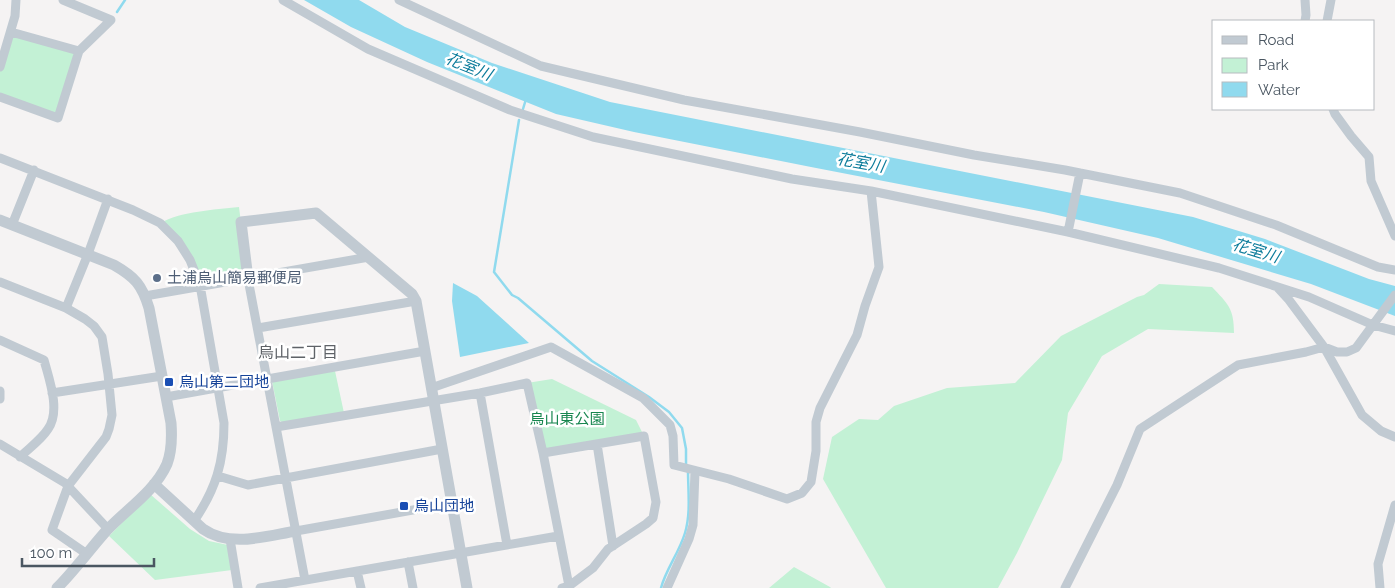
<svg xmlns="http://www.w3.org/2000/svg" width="1395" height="588" viewBox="0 0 1395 588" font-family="Raleway,'Noto Sans JP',sans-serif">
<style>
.green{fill:#c3f1d5}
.water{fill:#90daee}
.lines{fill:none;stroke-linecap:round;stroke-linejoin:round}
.stream{stroke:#90daee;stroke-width:2.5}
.minor{stroke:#c1cad2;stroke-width:9}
.tertiary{stroke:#c1cad2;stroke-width:11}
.service-dot{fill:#5c6f8a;stroke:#fff;stroke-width:2}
.transit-dot{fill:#1a4fb4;stroke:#fff;stroke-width:2}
.labels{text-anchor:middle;stroke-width:5;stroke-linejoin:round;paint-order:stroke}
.service-label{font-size:15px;fill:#4e5e75;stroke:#fff;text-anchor:start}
.transit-label{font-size:15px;fill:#164399;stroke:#fff;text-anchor:start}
.park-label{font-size:15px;fill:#17864f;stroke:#fff}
.water-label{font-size:16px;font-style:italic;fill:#0c7c9b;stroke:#fff}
.neighbourhood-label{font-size:16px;fill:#5f6368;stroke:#fff}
</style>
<rect width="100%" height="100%" fill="#f5f3f3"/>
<!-- green -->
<path class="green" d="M11,32L79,51L57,119L0,97V67Z
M239,207L248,279L200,285L195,272L160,223C183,211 213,210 239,207Z
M1159,284L1212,287C1228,304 1234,308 1234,333L1148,329L1102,356L1068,413L1062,460L1017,553L998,588H886L823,479L832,437L859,419L878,420L894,406L947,388L1015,383L1061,336L1137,297L1144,295Z
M335,371L344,413L286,424L280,421L272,381Z
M552,379L636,420L644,436L543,453L527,383Z
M150,494L190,529L209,541L228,545L232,570L155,580L109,536Z
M794,567L830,587L831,588H769Z"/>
<!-- water -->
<path class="water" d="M304,0H359L405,27L492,63L610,102L1193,217L1265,239L1369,279L1395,286V316L1311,284L1158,238L1044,212L811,167L634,132L556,114L427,62L351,27Z
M453,283L477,296L529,343L460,357L452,301Z"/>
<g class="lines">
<!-- stream -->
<path class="stream" d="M117,12L125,0
M523,109L526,99
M519,120L494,272L512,295L518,298L592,361L649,397L669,412L682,428L686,449V466
M661,588C666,569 679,553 685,533C691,513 688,491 688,470"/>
<!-- minor -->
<path class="minor" d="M283,0L368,49L510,110L593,137L792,179L871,191L1068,232L1219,268L1309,297L1373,325L1395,331
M399,0L541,66L684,100L860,132L974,155L1065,170L1180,193L1276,225L1378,267L1395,270
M1305,21L1306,15L1305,0
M1327,21L1331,0
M11,32L79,51
M0,67L15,16L16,0
M0,97L58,118L79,51L111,20L63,0
M1333,109L1335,114L1351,136L1369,157L1371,181L1395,236
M0,158L133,210L160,223L178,241L190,260L200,285L224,423C224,462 216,489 194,521
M12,225L34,170
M1068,232L1080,173
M248,279L305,580
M0,282L66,308L85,319L94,326L102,337L108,374L112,415L109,429L106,437L68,486L52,530L87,554
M1278,288L1289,300L1324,347L1362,415L1381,431L1395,437
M145,296L369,257
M66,308L88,254L108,199
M258,328L416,301
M0,340L44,360C49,379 61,411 48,429C41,440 29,448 20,457
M431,388L551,347L643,398L670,425L673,436L674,465L729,479L787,499L802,493L811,482L816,451V422L820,408L857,335L865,306L879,267L871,191
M0,391V399
M52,393L162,376
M480,393L507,545
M166,397L425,351
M276,427L480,393L527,383L543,453L569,586
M0,444L65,483L108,529
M597,444L613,546
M543,453L644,436L656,502L653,518L646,524L608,549L593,568L569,586L562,588
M218,476L248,485L442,449
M296,531L452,503
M230,539L238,588
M408,562L413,588
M357,571L361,588
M260,588L558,536
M667,588L689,539L693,525L695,471
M1065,588L1117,485L1140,429L1238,365L1306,352L1324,347L1337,352H1347L1356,348L1395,295
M1380,588L1378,564L1395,505"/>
<!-- tertiary -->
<path class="tertiary" d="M0,220L114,265C135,277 142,285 149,308L171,423C172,437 172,451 167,464C155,491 127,509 107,530C90,549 75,570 57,588
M248,279L241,222L316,213L412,294L416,301L467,588
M154,484L203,529C230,548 266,536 296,531"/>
</g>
<!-- markers -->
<circle class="service-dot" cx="157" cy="278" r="5"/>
<g class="transit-dot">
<rect x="164" y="377" width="10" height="10" rx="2.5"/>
<rect x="399" y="501" width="10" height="10" rx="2.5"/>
</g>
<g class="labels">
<!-- service labels -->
<g class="service-label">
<text x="167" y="283">土浦烏山簡易郵便局</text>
</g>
<!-- transit labels -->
<g class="transit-label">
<text x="179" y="387">烏山第二団地</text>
<text x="414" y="511">烏山団地</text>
</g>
<!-- park labels -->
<g class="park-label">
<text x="567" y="424">烏山東公園</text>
</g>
<!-- water labels -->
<g class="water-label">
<text transform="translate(469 66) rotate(22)" y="6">花室川</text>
<text transform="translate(861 162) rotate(10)" y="6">花室川</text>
<text transform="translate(1256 250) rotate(17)" y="6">花室川</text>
</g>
<!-- neighbourhood labels -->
<g class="neighbourhood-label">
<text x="298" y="358">烏山二丁目</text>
</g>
</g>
<!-- legend -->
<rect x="1212" y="20" width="162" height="90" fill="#ffffff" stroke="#b7bbc0"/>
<rect x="1222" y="36" width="25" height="8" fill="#c1cad2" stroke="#b7bbc0"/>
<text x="1258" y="45" font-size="15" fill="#4a5661">Road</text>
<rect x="1222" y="58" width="25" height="15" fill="#c3f1d5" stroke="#b7bbc0"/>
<text x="1258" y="70" font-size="15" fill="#4a5661">Park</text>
<rect x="1222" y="82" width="25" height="15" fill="#90daee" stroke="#b7bbc0"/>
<text x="1258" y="95" font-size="15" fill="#4a5661">Water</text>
<!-- scale -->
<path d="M22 558v8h132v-8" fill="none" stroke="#4a5661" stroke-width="2.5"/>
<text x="30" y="558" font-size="15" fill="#4a5661" stroke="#ffffff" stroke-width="4" paint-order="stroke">100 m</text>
</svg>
